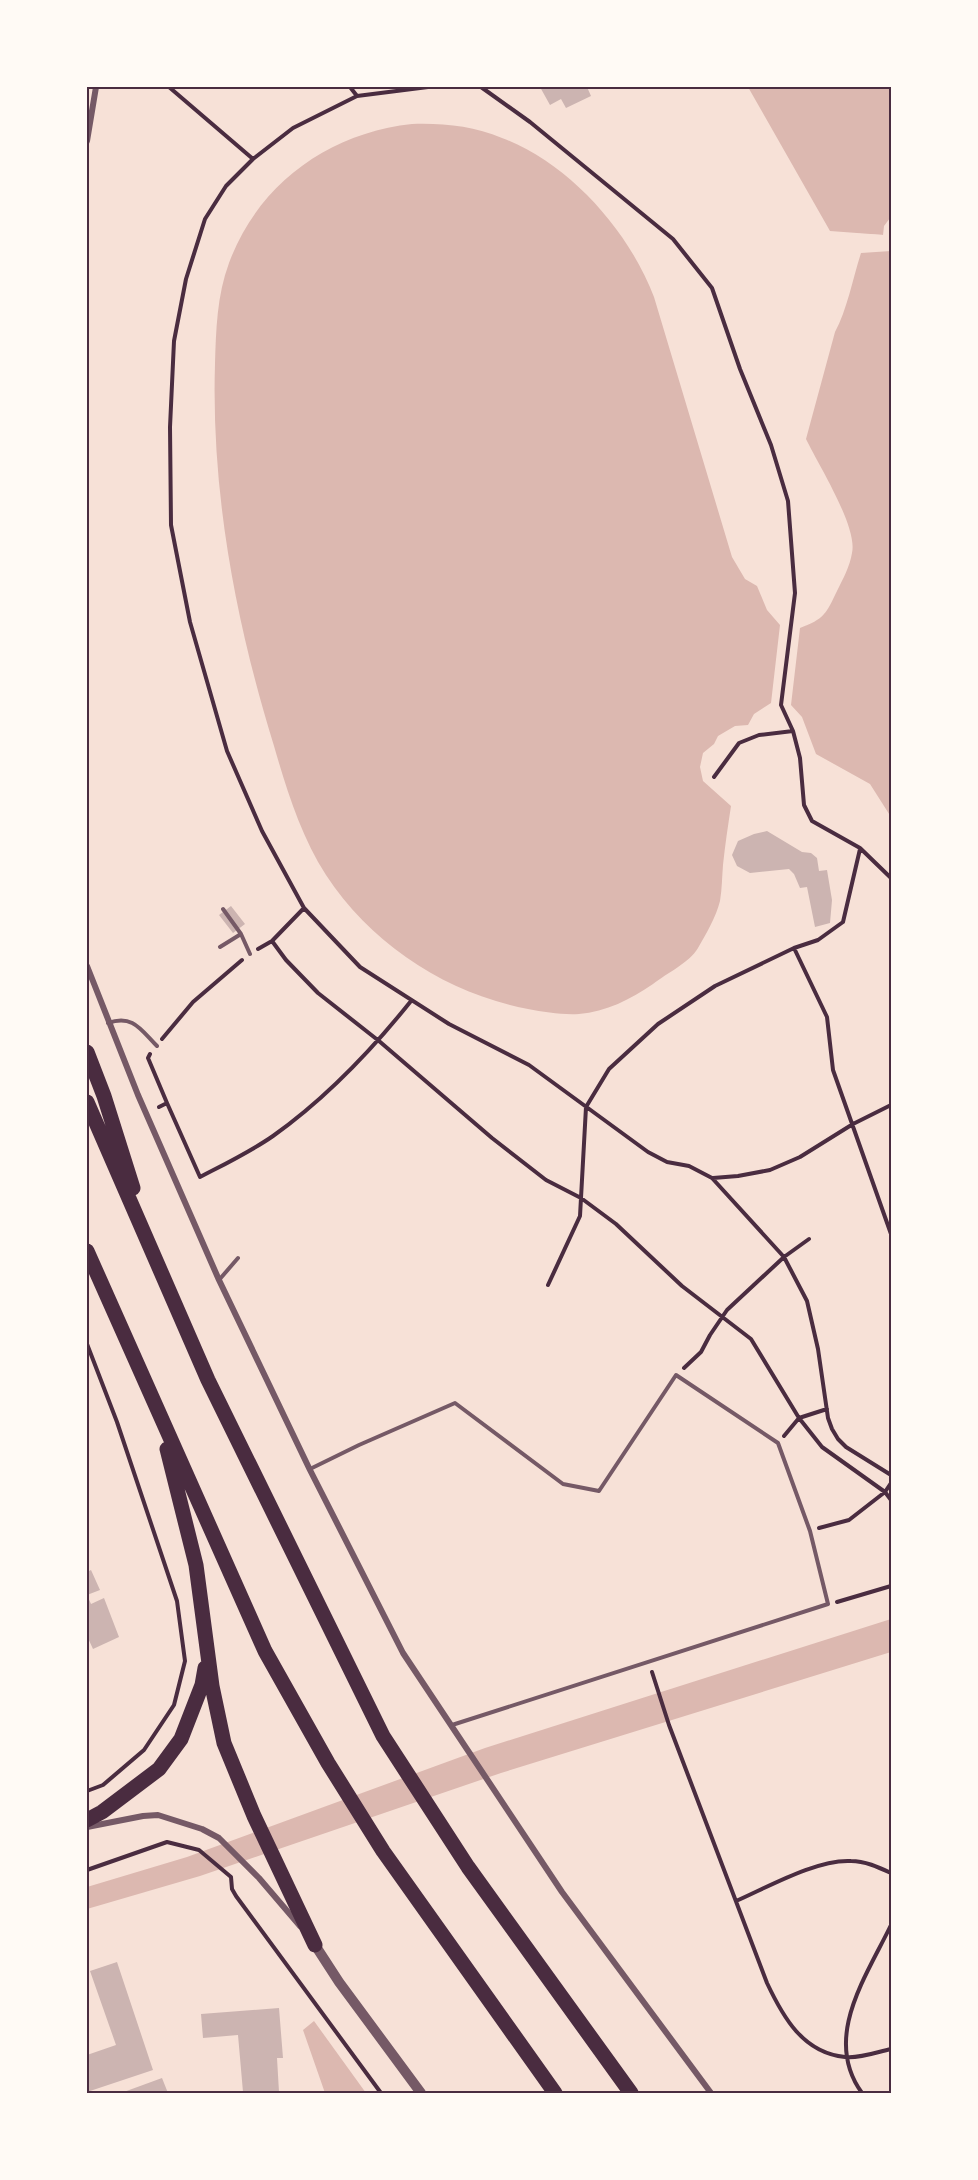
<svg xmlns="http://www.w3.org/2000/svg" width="978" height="2180" viewBox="0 0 978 2180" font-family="'Fira Sans Condensed',sans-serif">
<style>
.water{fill:#dcb8b0}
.pier{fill:#f7e1d7}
.building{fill:#ccb4b1}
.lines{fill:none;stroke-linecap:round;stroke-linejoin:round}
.path{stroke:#4a2c40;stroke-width:4}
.service{stroke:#755966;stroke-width:4}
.minor{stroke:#755966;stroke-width:6}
.tertiary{stroke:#755966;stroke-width:10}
.motorway{stroke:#4a2c40;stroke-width:15}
.neatline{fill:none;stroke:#4a2c40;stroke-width:2}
</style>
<rect width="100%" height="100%" fill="#f7e1d7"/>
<!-- water -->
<path class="water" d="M748,87H891V218L884,235L830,231Z
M412,124C443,123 473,126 502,138C569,163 629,231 654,297L732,557L745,579L757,586L767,610L780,625L771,703L754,714L748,725L735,726L718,736L714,744L703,753L700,767L703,781L731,806C728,826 725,845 723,865C722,877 722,889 720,901C716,917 706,934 698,948C689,963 667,973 653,984C631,999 606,1012 579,1014C562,1015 544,1012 528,1009C446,993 372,945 326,875C301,836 287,791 274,746C236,623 211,493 215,364C216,330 217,295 229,263C258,184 329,133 412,124Z
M891,251V817L870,784L816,754L802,717L791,705L800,628C824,619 826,614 837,591C843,579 850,566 852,553C858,527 818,464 806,439L835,332C847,310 853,278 861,253Z
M891,1619V1652L501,1773L200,1876L87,1909V1887L187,1857L485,1748Z
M314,2021L366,2093H325L303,2030Z"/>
<!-- pier -->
<path class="pier" d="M890,218L891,222L884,238L829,234L826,232L883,235L884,226Z"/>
<!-- building -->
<path class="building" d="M540,87H587L591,96L566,108L561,99L550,105Z
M767,831L802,852L811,853L817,858L819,871L827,870L832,900L830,923L815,927L807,887L800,888L794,874L789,869L750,873L737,866L732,855L738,841L754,834Z
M231,906L245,924L233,933L219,915Z
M87,1567L89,1571L91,1570L100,1590L87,1595L91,1604L104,1598L119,1637L93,1649L87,1636Z
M117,1962L153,2070L87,2092V2055L116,2045L90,1971Z
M279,2008L283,2058H277L279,2092H243L238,2035L203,2038L201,2014Z
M162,2078L168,2093H121Z"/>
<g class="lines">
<!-- path -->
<path class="path" d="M169,87L253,159
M350,87L357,96
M428,87L357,96L293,128L253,159L226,186L205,219L186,279L174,341L170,427L171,525L190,622L227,751L262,831L304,908L360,967L449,1024L529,1065L648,1152L667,1162L689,1166L712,1178L784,1257L807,1301L818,1349L828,1418L832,1429L838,1439L846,1447L891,1475
M481,87L530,122L673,239L712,288L740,369L771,445L788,501L795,593L781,705L793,731L800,758L804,805L812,821L860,848L891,878
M714,777L739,743L759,735L793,731
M272,941L286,960L318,993L379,1041L492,1138L546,1180L581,1198L616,1224L682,1286L751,1339L799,1418L822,1447L885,1492L891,1500
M794,948L827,1017L833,1070L891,1234
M258,949L272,941L304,908
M162,1039L193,1002L242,960
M150,1054L148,1058L167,1103L159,1107
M167,1103L200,1177C225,1164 250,1152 273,1136C325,1099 371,1051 411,1001
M713,1178L738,1176L770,1170L800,1157L853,1124L891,1105
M548,1285L580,1216L586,1107L609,1069L658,1024L715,986L794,948L818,940L843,922L860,849
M87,1344L117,1422L177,1601L185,1661L174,1705L144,1750L103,1785L87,1791
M684,1368L701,1352L710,1335L727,1310L784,1257L809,1239
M784,1436L799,1418L827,1409
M819,1528L849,1520L885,1492L891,1483
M837,1602L891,1586
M652,1672L669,1725L767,1983C783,2017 803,2053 845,2057C859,2059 877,2052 891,2049
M87,1870L167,1842L199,1850L231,1877L232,1889L236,1896L381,2093
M736,1901C768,1887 817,1859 851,1861C865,1861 878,1867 891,1873
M862,2093C822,2038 866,1977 891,1925"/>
<!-- service -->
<path class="service" d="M223,909L241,934L250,954
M220,947L241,934
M108,1023C133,1014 141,1030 157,1046
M219,1280L238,1258
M310,1469L359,1445L455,1403L563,1484L599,1491L676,1375L778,1443L810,1531L828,1604L452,1725"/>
<!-- minor -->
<path class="minor" d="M87,141L96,87
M87,966L138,1095L219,1280L310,1470L403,1653L562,1892L711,2093
M87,1827L143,1816L158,1815L202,1829L219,1838L259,1878L300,1926"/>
<!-- tertiary -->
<path class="tertiary" d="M315,1945L339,1982L421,2093"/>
<!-- motorway -->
<path class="motorway" d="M87,1052L104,1096L133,1188
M87,1102L208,1380L383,1736L468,1867L631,2093
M87,1251L265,1651L328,1763L383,1851L555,2093
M167,1449L196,1565L212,1686L224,1743L254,1816L315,1945
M87,1820L102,1812L159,1769L181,1739L202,1685L205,1668"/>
</g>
<!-- border -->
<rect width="978" height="2180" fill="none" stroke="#fffaf5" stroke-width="177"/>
<rect x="88" y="88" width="802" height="2004" class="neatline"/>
</svg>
